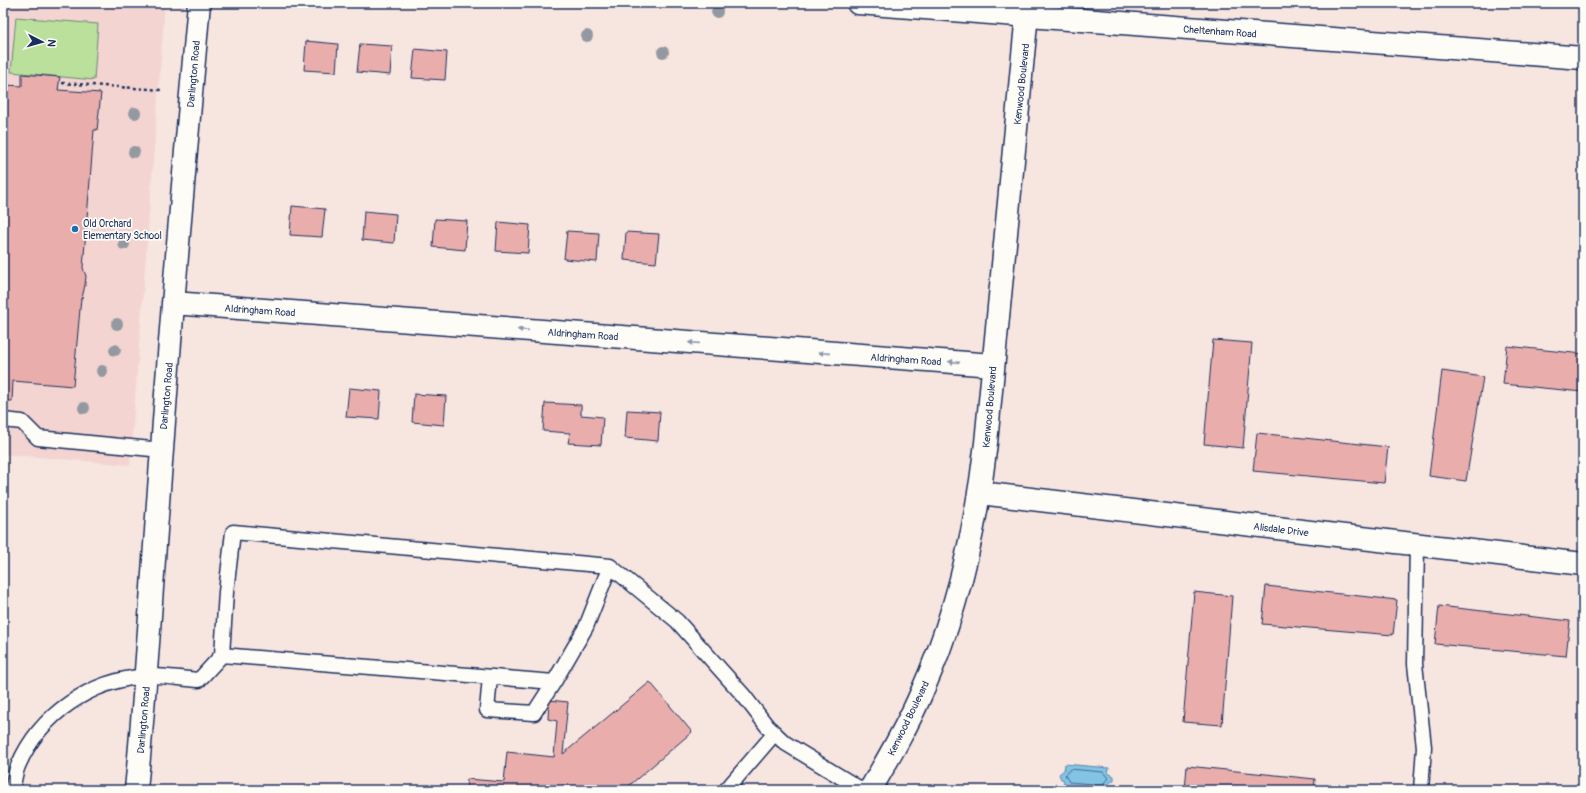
<svg xmlns="http://www.w3.org/2000/svg" width="1586" height="793" viewBox="0 0 1586 793" font-family="Pangolin,sans-serif">
<style>
.built{fill:#f3d4d0}
.green{fill:#bae09b;stroke:#6a887c}
.water{fill:#83c3e3;stroke:#5988ae}
.lines{fill:none;stroke-linecap:round;stroke-linejoin:round}
.shore{stroke:#456a93;stroke-width:1}
.building{fill:#e9aeac;stroke:#1b2f5e}
.lane-casing{stroke:#1b2f5e;stroke-width:17}
.street-casing{stroke:#1b2f5e;stroke-width:25}
.secondary-casing{stroke:#1b2f5e;stroke-width:25}
.path{stroke:#1b2f5e;stroke-width:2.5;stroke-dasharray:3 3;stroke-linecap:butt}
.lane{stroke:#fdfcf7;stroke-width:14}
.street{stroke:#fdfcf7;stroke-width:22}
.secondary{stroke:#fdfcf7;stroke-width:22}
.tree{fill:#9499a1}
.oneway{fill:#8c96aa}
.poi-dot{fill:#1f6fb2;stroke:#fdfcf7;stroke-width:1.5}
.labels{text-anchor:middle;stroke-width:3.5;stroke-linejoin:round;paint-order:stroke}
.street-label{font-size:10px;fill:#1b2f5e;stroke:#fdfcf7}
.poi-label{font-size:10px;fill:#1b2f5e;stroke:#fdfcf7;text-anchor:start}
</style>
<rect width="100%" height="100%" fill="#f7e5e0"/>
<filter id="ink" filterUnits="userSpaceOnUse"><feTurbulence type="fractalNoise" baseFrequency=".025" numOctaves="2"/><feDisplacementMap in="SourceGraphic" scale="8" xChannelSelector="R" yChannelSelector="G"/><feConvolveMatrix kernelMatrix="1 2 1 2 8 2 1 2 1" color-interpolation-filters="sRGB"/></filter>
<g filter="url(#ink)">
<!-- built -->
<path class="built" d="M3,3H165L130,465L3,454Z"/>
<!-- green -->
<path class="green" d="M16,17L98,24L94,80L11,72Z"/>
<!-- water -->
<path class="water" d="M1065,764L1109,768L1108,773L1114,776V780L1108,784V789L1063,786L1064,780L1061,779L1059,774L1064,770Z"/>
<g class="lines">
<!-- shore -->
<path class="shore" d="M1098,790L1097,786L1094,784L1069,782L1065,775L1070,769L1103,772L1108,778L1104,783V790"/>
</g>
<!-- building -->
<path class="building" d="M306,41L338,44L336,72L304,70Z
M360,44L392,46L390,75L357,72Z
M415,49L447,52L445,80L412,78Z
M22,74L60,77L58,90L101,93L97,130H94L83,268L86,276L85,285L82,298H81L73,386L13,381L12,401H3V126L6,85L22,86Z
M292,206L325,209L322,237L290,235Z
M364,211L396,214L394,243L362,240Z
M435,219L467,221L465,250L433,247Z
M498,222L530,225L528,253L496,251Z
M567,231L599,233L597,262L564,259Z
M626,232L659,234L656,263L624,260Z
M1213,340L1252,343L1243,448L1204,444Z
M1507,346L1583,354V392L1503,384Z
M1442,371L1483,377L1466,481L1429,476Z
M349,388L381,391L379,419L346,417Z
M414,394L446,396L444,425L412,422Z
M545,403L581,405V415L603,417L601,445L568,443L570,433L543,431Z
M627,410L660,412L658,441L625,438Z
M1257,433L1388,447L1384,483L1253,471Z
M1266,586L1397,600L1393,635L1262,624Z
M1194,592L1232,596L1222,725L1183,722Z
M1439,606L1570,621L1566,656L1435,644Z
M650,682L692,732L624,790H466L467,779L504,782L507,752L554,757L557,721L548,719L549,700L568,702L563,754Z
M1187,766L1315,779L1314,790H1185Z"/>
<g class="lines">
<defs>
<path id="lane" d="M3,420L22,422L38,438L162,450
M1417,544L1415,664L1424,747L1421,790
M222,655L226,592L233,532L610,566L677,621L744,696L767,726L785,743L862,790
M490,677L487,710L534,713L554,682
M12,790C14,782 15,773 18,766C40,714 91,680 147,676C163,675 182,679 199,680L222,655L554,682L586,627L610,566
M726,790L775,733"/>
<path id="street" d="M858,3L1583,58
M173,303L993,365
M980,493L1583,564
M136,790C147,677 153,563 162,450C172,301 186,152 199,3"/>
<path id="secondary" d="M870,790C888,759 907,727 921,694C957,614 976,530 986,443L1028,3"/>
</defs>
<!-- lane casing -->
<use href="#lane" class="lane-casing"/>
<!-- street casing -->
<use href="#street" class="street-casing"/>
<!-- secondary casing -->
<use href="#secondary" class="secondary-casing"/>
<!-- path -->
<path class="path" d="M62,83L162,90"/>
<!-- lane -->
<use href="#lane" class="lane"/>
<!-- street -->
<use href="#street" class="street"/>
<!-- secondary -->
<use href="#secondary" class="secondary"/>
</g>
<!-- trees -->
<g class="tree">
<circle cx="717" cy="12" r="6"/>
<circle cx="587" cy="36" r="6"/>
<circle cx="663" cy="52" r="6"/>
<circle cx="135" cy="113" r="6"/>
<circle cx="134" cy="152" r="6"/>
<circle cx="124" cy="244" r="6"/>
<circle cx="117" cy="324" r="6"/>
<circle cx="115" cy="350" r="6"/>
<circle cx="102" cy="371" r="6"/>
<circle cx="84" cy="408" r="6"/>
</g>
<!-- one-way arrows -->
<defs><path id="oneway-solid" d="M-6-.8H1V-3.2L6.5 0L1 3.2V.8H-6Z"/></defs>
<g class="oneway">
<use href="#oneway-solid" transform="translate(523 330) rotate(-176)"/>
<use href="#oneway-solid" transform="translate(694 343) rotate(-176)"/>
<use href="#oneway-solid" transform="translate(824 353) rotate(-176)"/>
<use href="#oneway-solid" transform="translate(954 362) rotate(-176)"/>
</g>
</g>
<!-- markers -->
<circle class="poi-dot" cx="75" cy="229" r="4"/>
<g class="labels">
<!-- street labels -->
<g class="street-label">
<text transform="translate(1220 31) rotate(4)" y="4">Cheltenham Road</text>
<text transform="translate(193 74) rotate(-85)" y="4">Darlington Road</text>
<text transform="translate(1021 84) rotate(-84)" y="4">Kenwood Boulevard</text>
<text transform="translate(260 310) rotate(4)" y="4">Aldringham Road</text>
<text transform="translate(583 334) rotate(4)" y="4">Aldringham Road</text>
<text transform="translate(906 359) rotate(4)" y="4">Aldringham Road</text>
<text transform="translate(166 396) rotate(-85)" y="4">Darlington Road</text>
<text transform="translate(989 407) rotate(-85)" y="4">Kenwood Boulevard</text>
<text transform="translate(1281 529) rotate(7)" y="4">Alisdale Drive</text>
<text transform="translate(908 718) rotate(-64)" y="4">Kenwood Boulevard</text>
<text transform="translate(143 720) rotate(-85)" y="4">Darlington Road</text>
</g>
<!-- poi labels -->
<g class="poi-label">
<text x="83" y="227">Old Orchard<tspan x="83" dy="12">Elementary School</tspan></text>
</g>
</g>
<!-- margin -->
<rect width="1586" height="793" fill="none" stroke="#fdfcf7" stroke-width="16"/>
<rect x="8" y="8" width="1570" height="777" fill="none" stroke="#1b2f5e" stroke-width="1.5" filter="url(#ink)"/>
<!-- north arrow -->
<g transform="translate(42 42) rotate(96)" stroke="#fdfcf7" stroke-width="3" paint-order="stroke">
<path d="M0-3L7 15L0 10L-7 15Z" fill="#1b2f5e"/>
<text y="-6" font-size="11" font-weight="bold" text-anchor="middle" fill="#1b2f5e">N</text>
</g>
</svg>
